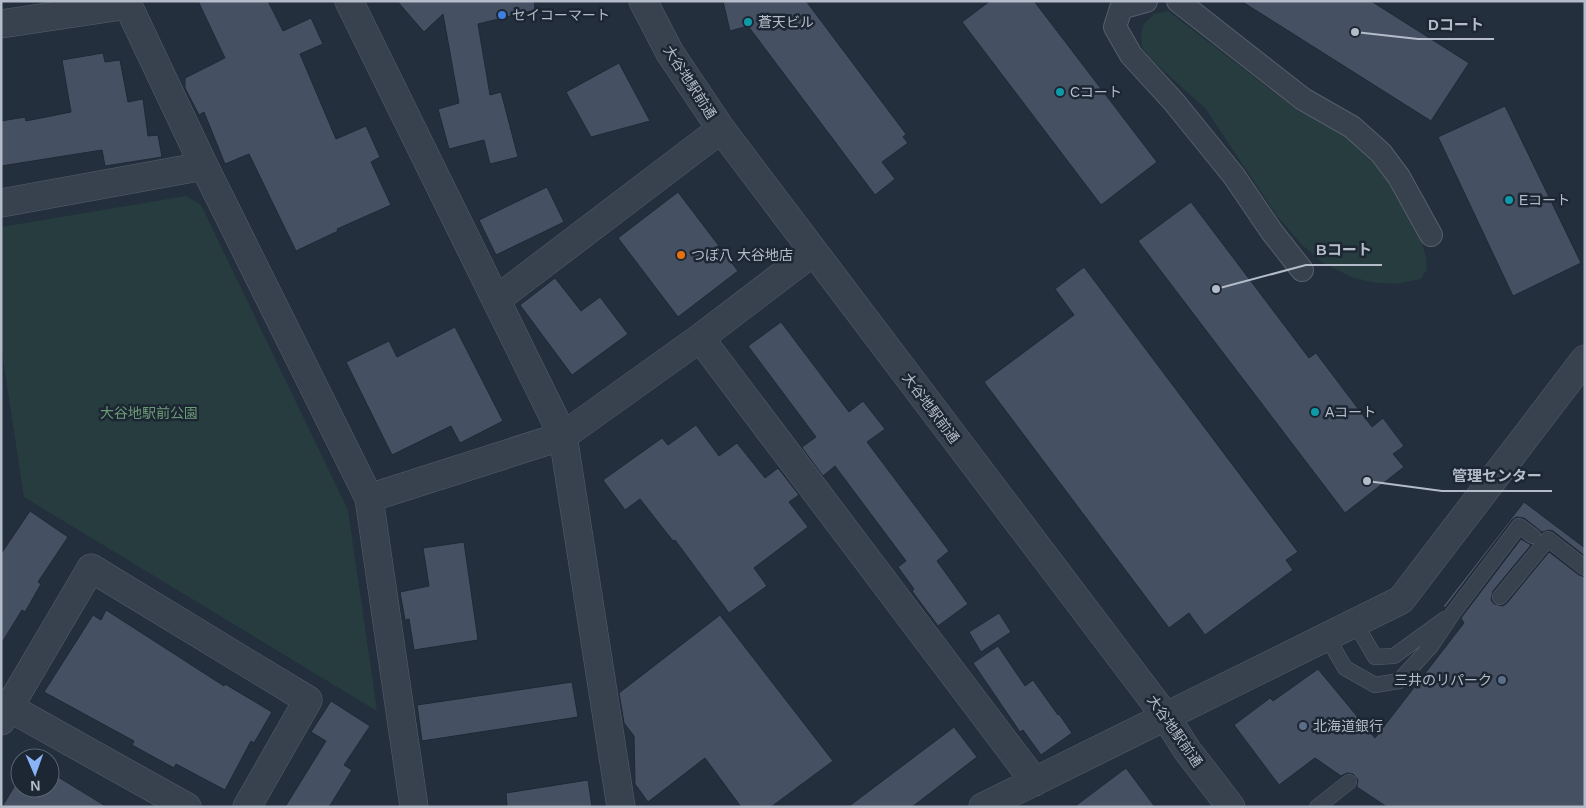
<svg xmlns="http://www.w3.org/2000/svg" width="1586" height="808" viewBox="0 0 1586 808" font-family="Helvetica,'Noto Sans JP',sans-serif">
<style>
.green{fill:#263c3f}
.building{fill:#455162;stroke:#1f2835}
.lines{fill:none;stroke-linecap:round;stroke-linejoin:round}
.service-casing{stroke:#565f6c;stroke-width:16}
.pedestrian-casing{stroke:#565f6c;stroke-width:24}
.minor-casing{stroke:#565f6c;stroke-width:29}
.tertiary-casing{stroke:#565f6c;stroke-width:29}
.service{stroke:#38414e;stroke-width:15}
.pedestrian{stroke:#38414e;stroke-width:22}
.minor{stroke:#38414e;stroke-width:28}
.tertiary{stroke:#38414e;stroke-width:28}
.shop-dot{fill:#3f7fe0;stroke:#1d2633;stroke-width:2}
.culture-dot{fill:#0f9aa8;stroke:#1d2633;stroke-width:2}
.food-dot{fill:#e8710a;stroke:#1d2633;stroke-width:2}
.service-dot{fill:#5c6f8a;stroke:#1d2633;stroke-width:2}
.labels{text-anchor:middle;stroke-width:5;stroke-linejoin:round;paint-order:stroke}
.poi-label{font-size:14px;fill:#b4bcc9;stroke:#1d2633;text-anchor:start}
.street-label{font-size:14px;fill:#b4bcc9;stroke:#1d2633}
.park-label{font-size:14px;fill:#6b9a76;stroke:#1d2633}
.leader{fill:none;stroke:#b4bcc9;stroke-width:2}
.callout-dot{fill:#b4bcc9;stroke:#1d2633;stroke-width:2}
.callout-label{font-size:15px;text-anchor:middle;font-weight:bold;fill:#b4bcc9;stroke:#1d2633;stroke-width:5;stroke-linejoin:round;paint-order:stroke}
</style>
<rect width="100%" height="100%" fill="#242f3e"/>
<!-- green -->
<path class="green" d="M1168,11L1297,110L1348,137L1372,160L1388,181L1421,240L1426,257L1427,269L1421,279L1395,284L1371,282L1351,277L1322,262L1302,245L1277,216L1205,108L1154,62L1142,48L1141,37L1143,25L1154,14Z
M186,196L201,205L348,510L377,711L24,497L1,346V227Z"/>
<!-- building -->
<path class="building" d="M198,1H268L283,31L311,18L323,44L300,54L336,139L366,126L380,157L371,162L391,205L337,229L338,231L296,251L249,154L225,164L204,112L199,115L185,88V78L225,58Z
M397,1H534L535,10L478,24L490,95L501,92L518,157L490,164L484,140L449,149L438,109L459,103L443,14L424,32Z
M723,1H806L906,134L903,137L908,143L882,162L895,179L875,195L748,26L730,31Z
M990,1H1034L1157,162L1101,205L962,22Z
M1241,1H1371L1469,63L1431,121Z
M103,53L105,62L120,60L128,102L143,99L148,136L158,135L162,157L105,166L102,150L1,166V121L25,117L26,121L71,112L62,60Z
M619,63L650,121L591,137L566,92Z
M1505,106L1581,263L1513,296L1438,137Z
M547,187L564,222L496,255L479,220Z
M678,192L738,271L678,317L618,238Z
M1191,202L1309,358L1316,353L1372,427L1383,418L1404,446L1393,454L1404,467L1345,513L1138,241Z
M1084,267L1298,552L1286,560L1293,570L1205,635L1189,613L1169,628L984,382L1074,315L1055,289Z
M555,278L581,311L600,297L628,334L572,375L520,305Z
M781,322L849,412L863,401L885,429L867,442L949,551L937,561L968,604L938,626L912,591L914,589L898,567L906,561L835,466L823,476L803,449L802,447L816,437L748,346Z
M455,327L503,421L460,443L451,426L392,455L346,362L389,341L397,357Z
M696,425L719,456L737,443L765,478L778,468L799,495L789,502L808,527L754,568L767,586L729,613L675,540L673,541L640,499L625,510L603,480L662,438L668,445Z
M1524,502L1585,548V556L1553,531L1549,530L1542,532L1524,518L1516,517L1512,520L1445,608L1443,606Z
M30,511L68,537L38,582L41,584L25,612L22,610L1,644V554Z
M1521,539L1531,545L1493,591L1491,600L1494,604L1503,606L1507,603L1549,552L1579,575L1585,577V807H1387L1357,787L1358,780L1353,774L1347,773L1341,776L1315,758L1279,785L1234,725L1270,698L1273,701L1318,669L1375,738L1464,623L1461,618Z
M464,542L478,640L414,650L409,619L405,620L400,592L429,586L423,548Z
M106,610L224,686L225,684L272,712L254,743L251,741L225,790L176,764L174,768L132,745L134,741L44,692L93,615L101,620Z
M999,613L1011,632L981,652L969,632Z
M720,615L833,761L771,807H741L705,758L648,802L635,784L634,736L624,723L619,693Z
M998,646L1025,686L1033,680L1058,715L1059,714L1072,733L1041,755L1023,730L1020,732L973,663Z
M572,682L578,717L422,741L417,705Z
M331,701L370,726L344,765L352,770L329,807H285L326,741L311,732Z
M954,727L977,757L912,807H848Z
M1126,768L1155,807H1074Z
M50,772L107,807H2L20,777V788H50Z
M588,780L592,807H507L506,793Z"/>
<g class="lines">
<defs>
<path id="service" d="M1500,597L1548,539L1585,568
M1355,623L1375,657L1394,656L1445,619
M1327,637L1345,668L1375,685L1399,681L1431,646L1453,613L1519,526L1533,536
M1317,807L1349,782"/>
<path id="pedestrian" d="M1146,1L1121,8L1115,27L1131,55L1174,102L1234,176L1272,232L1302,270
M1178,1L1303,99L1352,127L1381,153L1399,177L1431,235"/>
<path id="minor" d="M126,1L204,166L369,498L414,807
M349,1L563,436L621,807
M1,24L128,5
M1,203L204,166
M496,300L721,129
M700,338L1035,782
M369,498L563,436L700,338L813,252
M1,703L187,807
M1,721L91,568L308,700L247,807
M983,807L1401,600L1585,359"/>
<path id="tertiary" d="M643,1L670,53L721,129L1166,717L1187,750L1231,807"/>
</defs>
<!-- service casing -->
<use href="#service" class="service-casing"/>
<!-- pedestrian casing -->
<use href="#pedestrian" class="pedestrian-casing"/>
<!-- minor casing -->
<use href="#minor" class="minor-casing"/>
<!-- tertiary casing -->
<use href="#tertiary" class="tertiary-casing"/>
<!-- service -->
<use href="#service" class="service"/>
<!-- pedestrian -->
<use href="#pedestrian" class="pedestrian"/>
<!-- minor -->
<use href="#minor" class="minor"/>
<!-- tertiary -->
<use href="#tertiary" class="tertiary"/>
</g>
<!-- markers -->
<circle class="shop-dot" cx="502" cy="15" r="5"/>
<g class="culture-dot">
<circle cx="748" cy="22" r="5"/>
<circle cx="1060" cy="92" r="5"/>
<circle cx="1509" cy="200" r="5"/>
<circle cx="1315" cy="412" r="5"/>
</g>
<circle class="food-dot" cx="681" cy="255" r="5"/>
<g class="service-dot">
<circle cx="1502" cy="680" r="5"/>
<circle cx="1303" cy="726" r="5"/>
</g>
<g class="labels">
<!-- poi labels -->
<g class="poi-label">
<text x="512" y="20">セイコーマート</text>
<text x="758" y="27">蒼天ビル</text>
<text x="1070" y="97">Cコート</text>
<text x="1519" y="205">Eコート</text>
<text x="691" y="260">つぼ八 大谷地店</text>
<text x="1325" y="417">Aコート</text>
<text x="1492" y="685" text-anchor="end">三井のリパーク</text>
<text x="1313" y="731">北海道銀行</text>
</g>
<!-- street labels -->
<g class="street-label">
<text transform="translate(690 82) rotate(57)" y="5">大谷地駅前通</text>
<text transform="translate(931 408) rotate(53)" y="5">大谷地駅前通</text>
<text transform="translate(1175 731) rotate(55)" y="5">大谷地駅前通</text>
</g>
<!-- park labels -->
<g class="park-label">
<text x="149" y="418">大谷地駅前公園</text>
</g>
</g>
<!-- callouts -->
<path class="leader" d="M1355 32L1418 39H1494M1216 289L1306 265H1382M1367 481L1442 491H1552"/>
<g class="callout-dot">
<circle cx="1355" cy="32" r="5"/>
<circle cx="1216" cy="289" r="5"/>
<circle cx="1367" cy="481" r="5"/>
</g>
<g class="callout-label">
<text x="1456" y="30">Dコート</text>
<text x="1344" y="255">Bコート</text>
<text x="1497" y="481">管理センター</text>
</g>
<!-- border -->
<rect width="1586" height="808" fill="none" stroke="#b4bcc9" stroke-width="5"/>
<!-- north arrow -->
<g transform="translate(35 773) rotate(178)"><circle r="24" fill="#1d2633" stroke="#59626f"/>
<path d="M0-4L9 19L0 12L-9 19Z" fill="#8ab4f8"/>
<text y="-8" font-size="14" font-weight="bold" text-anchor="middle" fill="#b4bcc9">N</text>
</g>
</svg>
